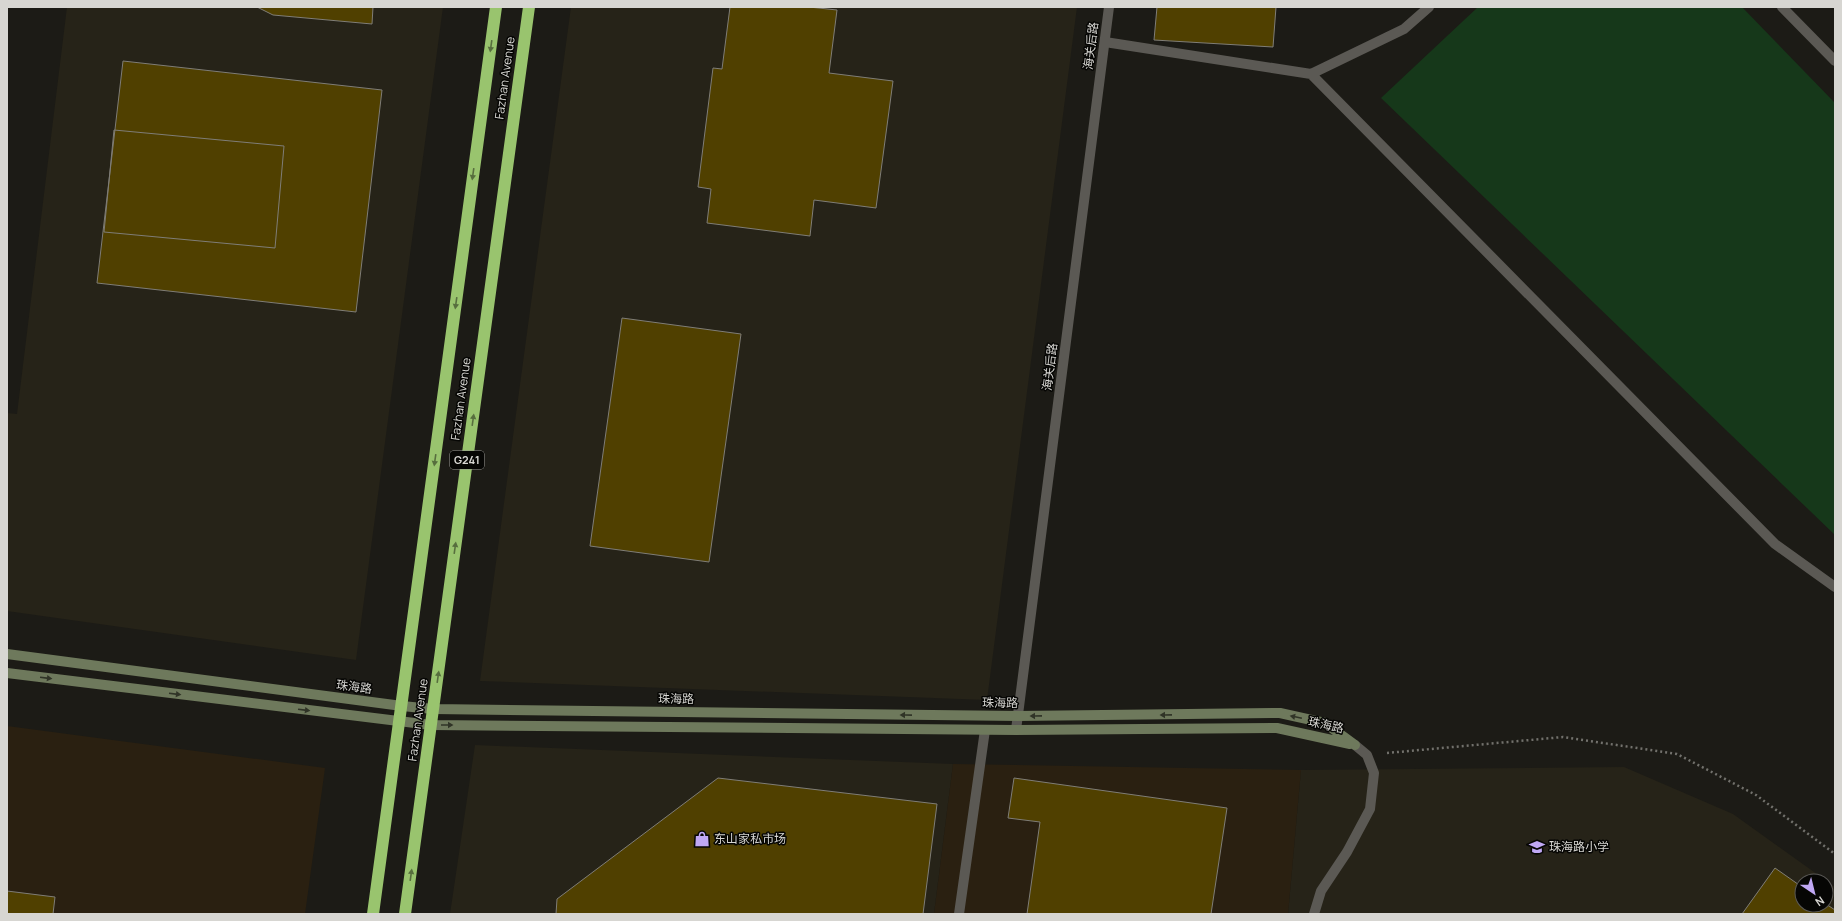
<svg xmlns="http://www.w3.org/2000/svg" width="1842" height="921" viewBox="0 0 1842 921" font-family="Manrope,'Noto Sans SC',sans-serif">
<style>
.built{fill:#262318;fill-rule:evenodd}
.industrial{fill:#2a2011}
.green{fill:#16381a}
.building{fill:#504000;stroke:#7f7d77}
.lines{fill:none;stroke-linecap:round;stroke-linejoin:round}
.path{stroke:#72716c;stroke-width:2.5;stroke-dasharray:2 3;stroke-linecap:butt}
.lane{stroke:#5b5954;stroke-width:10}
.street{stroke:#5b5954;stroke-width:10}
.secondary{stroke:#6e795c;stroke-width:10}
.highway{stroke:#99c46e;stroke-width:12}
.oneway{fill:#576e3e}
.oneway2{fill:#303427}
.labels{text-anchor:middle;stroke-width:3;stroke-linejoin:round;paint-order:stroke}
.shield{fill:#060604;stroke:#989894;stroke-width:1}
.shield-label{font-size:11px;font-weight:bold;fill:#d7d6d2}
.street-label{font-size:12px;fill:#d7d6d2;stroke:#060604}
.poi-label{font-size:12px;fill:#d7d6d2;stroke:#060604;text-anchor:start}
</style>
<rect width="100%" height="100%" fill="#1c1b16"/>
<!-- built -->
<path class="built" d="M67,7H443L356,660L7,611V413L17,414Z
M571,7H1077L987,700L480,681Z
M475,745L953,764L934,914H450Z
M1624,767L1733,814L1835,887V914H1288L1301,770ZM1802,881H1826V905H1802Z"/>
<!-- industrial -->
<path class="industrial" d="M7,726L325,768L305,914H7Z
M953,764L1301,770L1288,914H934Z"/>
<!-- green -->
<path class="green" d="M1478,7H1742L1835,103V535L1381,98Z"/>
<!-- building -->
<path class="building" d="M257,7H373L372,24L273,15Z
M730,7H809L837,10L829,73L893,81L876,208L814,200L810,236L707,223L711,189L698,187L713,68L722,69Z
M1157,7H1276L1273,47L1154,40Z
M123,61L382,90L356,312L97,283Z
M114,130L284,146L275,248L104,232Z
M622,318L741,334L709,562L590,546Z
M718,778L937,804L923,914H556L557,899Z
M1014,778L1227,808L1211,914H1027L1040,822L1008,818Z
M1775,868L1802,887V905H1826V904L1835,910V914H1742Z
M7,891L55,897L53,914H7Z"/>
<g class="lines">
<!-- path -->
<path class="path" d="M1387,753L1563,737L1677,754L1756,795L1835,854"/>
<!-- lane -->
<path class="lane" d="M959,914L985,730
M1314,914L1321,891L1347,852L1370,809L1374,773L1367,755L1355,745"/>
<!-- street -->
<path class="street" d="M1782,7L1835,61
M1105,42L1311,74L1404,29L1429,7
M1311,74L1775,544L1835,587
M1016,730L1109,7"/>
<!-- secondary -->
<path class="secondary" d="M7,654L402,706L433,709L1018,716L1280,713L1325,723L1355,745
M7,673L431,725L1016,730L1277,728L1350,744"/>
<!-- highway -->
<path class="highway" d="M373,914L496,7
M405,914L529,7"/>
</g>
<!-- one-way arrows -->
<defs><path id="oneway-solid" d="M-6-.8H1V-3.2L6.5 0L1 3.2V.8H-6Z"/></defs>
<g class="oneway">
<use href="#oneway-solid" transform="translate(491 46) rotate(98)"/>
<use href="#oneway-solid" transform="translate(473 174) rotate(98)"/>
<use href="#oneway-solid" transform="translate(456 303) rotate(98)"/>
<use href="#oneway-solid" transform="translate(473 420) rotate(-82)"/>
<use href="#oneway-solid" transform="translate(435 460) rotate(98)"/>
<use href="#oneway-solid" transform="translate(455 548) rotate(-82)"/>
<use href="#oneway-solid" transform="translate(438 677) rotate(-82)"/>
<use href="#oneway-solid" transform="translate(411 875) rotate(-82)"/>
</g>
<g class="oneway2">
<use href="#oneway-solid" transform="translate(46 678) rotate(7)"/>
<use href="#oneway-solid" transform="translate(175 694) rotate(7)"/>
<use href="#oneway-solid" transform="translate(304 710) rotate(7)"/>
<use href="#oneway-solid" transform="translate(906 715) rotate(-179)"/>
<use href="#oneway-solid" transform="translate(1166 715) rotate(179)"/>
<use href="#oneway-solid" transform="translate(1036 716) rotate(179)"/>
<use href="#oneway-solid" transform="translate(1296 717) rotate(-168)"/>
<use href="#oneway-solid" transform="translate(447 725)"/>
</g>
<!-- icons -->
<defs>
<symbol id="shop-bare" viewBox="-9 -9 18 18"><path d="M-5-2.5h2.3a2.7 3.5 0 0 1 5.4 0H5L5.5 6h-11ZM-1.5-2.5h3a1.5 2.3 0 0 0-3 0Z" fill="#c0a8f4" stroke="#060604" stroke-width="2.5" paint-order="stroke"/></symbol>
<symbol id="school-bare" viewBox="-9 -9 18 18"><path d="M0-5L7-2L0 1L-7-2ZM-4 1L0 2.5L4 1V4Q0 6-4 4Z" fill="#c0a8f4" stroke="#060604" stroke-width="2.5" paint-order="stroke"/></symbol>
</defs>
<g fill-rule="evenodd">
<use href="#shop-bare" x="691" y="828" width="22" height="22"/>
<use href="#school-bare" x="1526" y="836" width="22" height="22"/>
</g>
<g class="labels">
<!-- shield labels -->
<rect class="shield" x="450" y="451" width="34" height="18" rx="3"/>
<g class="shield-label">
<text x="467" y="464">G241</text>
</g>
<!-- street labels -->
<g class="street-label">
<text transform="translate(1091 46) rotate(-83)" y="4">海关后路</text>
<text transform="translate(505 78) rotate(-82)" y="4">Fazhan Avenue</text>
<text transform="translate(1050 367) rotate(-83)" y="4">海关后路</text>
<text transform="translate(461 399) rotate(-82)" y="4">Fazhan Avenue</text>
<text transform="translate(354 687) rotate(7)" y="4">珠海路</text>
<text transform="translate(676 699) rotate(1)" y="4">珠海路</text>
<text transform="translate(1000 703) rotate(1)" y="4">珠海路</text>
<text transform="translate(418 720) rotate(-82)" y="4">Fazhan Avenue</text>
<text transform="translate(1326 725) rotate(12)" y="4">珠海路</text>
</g>
<!-- poi labels -->
<g class="poi-label">
<text x="714" y="843">东山家私市场</text>
<text x="1549" y="851">珠海路小学</text>
</g>
</g>
<!-- border -->
<rect width="1842" height="921" fill="none" stroke="#d7d6d2" stroke-width="16"/>
<!-- north arrow -->
<g transform="translate(1814 893) rotate(145)"><circle r="19" fill="#060604" stroke="#5a5956"/>
<path d="M0-3L7 15L0 10L-7 15Z" fill="#c0a8f4"/>
<text y="-6" font-size="11" font-weight="bold" text-anchor="middle" fill="#d7d6d2">N</text>
</g>
</svg>
